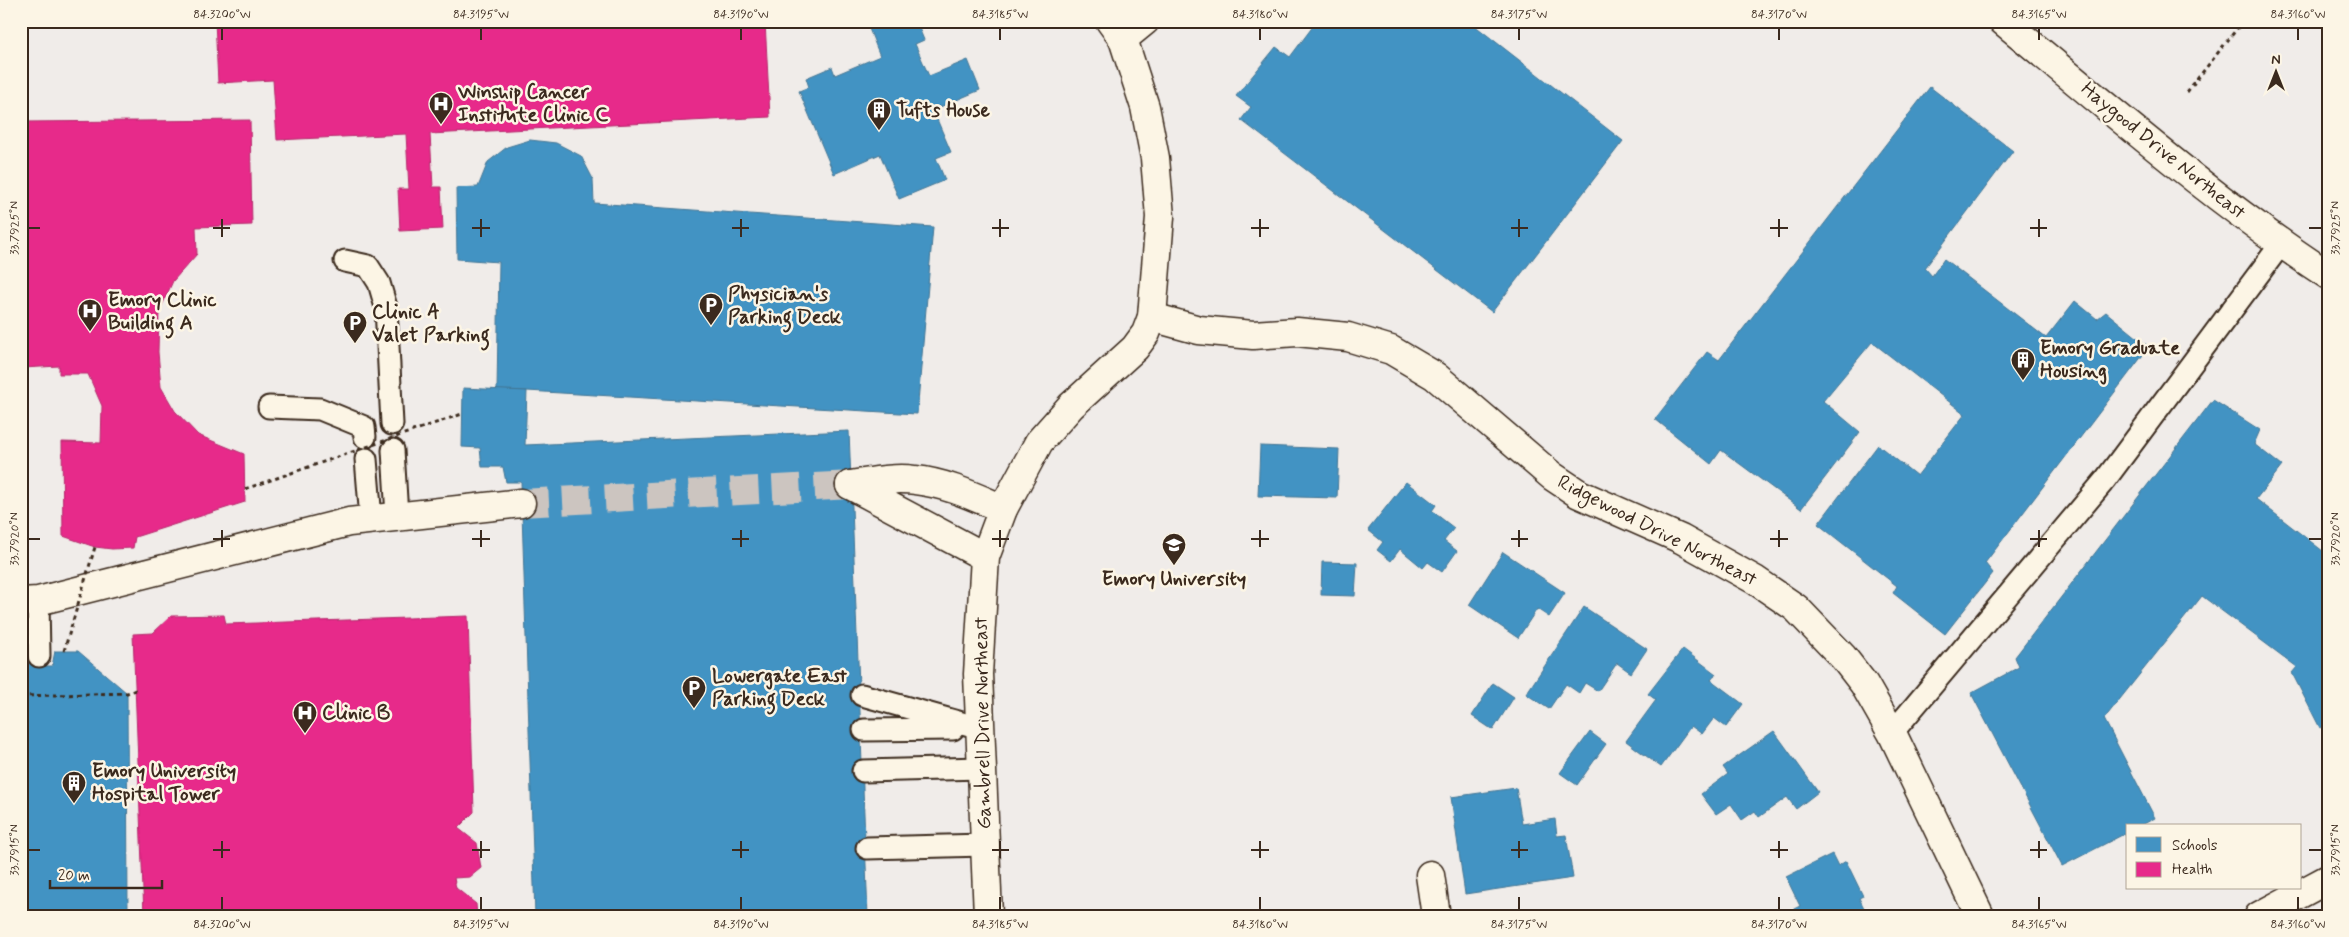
<svg xmlns="http://www.w3.org/2000/svg" width="2349" height="937" viewBox="0 0 2349 937" font-family="Mynerve,sans-serif">
  <rect width="100%" height="100%" fill="#f0ece9"/>
  <filter id="ink" filterUnits="userSpaceOnUse"><feTurbulence type="fractalNoise" baseFrequency=".02" numOctaves="2"/><feDisplacementMap in="SourceGraphic" scale="10" xChannelSelector="R" yChannelSelector="G"/><feConvolveMatrix kernelMatrix="1 2 1 2 8 2 1 2 1" color-interpolation-filters="sRGB"/></filter>
  <g filter="url(#ink)">
    <!-- schools -->
    <g fill="#4393c3" stroke="#417492">
      <path d="M866,21H916L924,40L915,44L929,76L968,60L980,90L933,110L951,152L936,158L945,180L899,199L880,154L834,174L799,91L809,87L806,78L832,67L835,75L880,56Z"/>
      <path d="M1317,21H1469L1623,141L1492,312L1241,120L1251,107L1236,96L1276,47L1290,57Z"/>
      <path d="M1930,87L2013,151L1925,268L1932,276L1944,259L2046,338L2075,301L2097,319L2106,312L2149,347L1985,563L1993,573L1945,634L1893,593L1897,586L1818,524L1878,445L1917,476L1965,414L1872,342L1823,401L1860,432L1801,509L1721,450L1711,464L1655,419L1707,352L1719,360Z"/>
      <path d="M530,140L556,143L581,156L593,179L594,203L933,227L917,414L527,391H497L499,262L457,259L456,188L478,187L488,162L507,147Z"/>
      <path d="M463,388L527,391L525,445L849,431L868,916H535L521,482H506L503,467H482L480,448L462,447Z"/>
      <path d="M2213,400L2260,430L2254,444L2282,466L2256,499L2328,555V724L2320,728L2292,673L2297,667L2202,596L2104,719L2155,818L2140,826H2128V832L2062,866L1971,693L2019,667L2015,657Z"/>
      <path d="M1260,446L1339,449L1337,498L1258,496Z"/>
      <path d="M1406,482L1436,505L1432,511L1454,528L1444,541L1457,551L1442,572L1428,562L1423,568L1400,549L1391,561L1377,550L1383,542L1368,530Z"/>
      <path d="M1503,552L1565,593L1549,617L1537,609L1518,638L1469,605Z"/>
      <path d="M1322,562L1357,563L1355,596L1321,595Z"/>
      <path d="M1584,607L1647,649L1631,673L1617,663L1598,691L1585,683L1579,693L1566,684L1549,709L1526,694Z"/>
      <path d="M1683,649L1716,674L1711,680L1743,704L1726,727L1714,718L1702,734L1691,726L1661,767L1626,741L1656,700L1648,694Z"/>
      <path d="M55,651H78L127,693L128,916H21V657L39,656L43,666H52Z"/>
      <path d="M1493,683L1514,697L1493,730L1472,716Z"/>
      <path d="M1774,731L1818,792L1796,809L1787,797L1759,817L1755,811L1742,820L1731,804L1716,814L1701,794L1728,774L1723,767Z"/>
      <path d="M1590,732L1606,744L1577,785L1560,773Z"/>
      <path d="M1516,788L1522,824L1555,819L1557,836L1566,835L1573,878L1465,894L1451,797Z"/>
      <path d="M1832,854L1838,866L1846,861L1863,896L1859,898L1868,916H1784V914L1800,906L1786,877Z"/>
    </g>
    <!-- health -->
    <g fill="#e7298a" stroke="#b3296a">
      <path d="M215,21H765L770,117L430,134L433,187H441L443,229L400,231L398,189H409L406,134L277,140L273,80L218,83Z"/>
      <path d="M250,120L252,225L196,227L197,254L173,281L159,312L158,352L161,387L175,411L198,435L244,454L245,502L135,537L133,548L112,549L95,547L63,536L62,442L101,443L102,406L88,374H59V366L23,368L21,377V122Z"/>
      <path d="M224,615L226,624L468,616L474,812L458,828L477,843L481,868L470,877L454,878L456,888L476,904L477,916H144L133,634L153,633L171,616Z"/>
    </g>
    <g fill="none" stroke-linecap="round" stroke-linejoin="round">
      <!-- street-tunnel -->
      <path stroke="#ccc5c0" stroke-width="28" stroke-dasharray="28 14" stroke-linecap="butt" d="M521,503L850,485"/>
      <defs>
        <g id="lane">
          <path d="M345,261L368,266L379,283L386,307L392,424"/>
          <path d="M269,407L320,409L364,427L365,437"/>
          <path d="M393,450L397,516"/>
          <path d="M366,459L371,519"/>
          <path d="M38,601L39,656"/>
          <path d="M862,695L980,728"/>
          <path d="M864,730L953,729"/>
          <path d="M1892,733L2105,480L2281,244"/>
          <path d="M863,771L982,768"/>
          <path d="M867,848L985,845"/>
        </g>
        <g id="street">
          <path d="M2003,21C2109,108 2213,200 2328,275"/>
          <path d="M1123,39L1145,21"/>
          <path d="M1152,317L1199,330L1253,335L1297,332L1348,337L1391,350L1435,376L1552,476L1579,494L1681,539L1755,580L1796,608L1843,657L1864,684L1892,733L1980,916"/>
          <path d="M850,485C871,482 894,477 915,480C946,483 975,497 1003,509"/>
          <path d="M850,485L985,557"/>
          <path d="M21,602L38,601L349,522L521,503"/>
          <path d="M1430,875L1436,916"/>
          <path d="M988,916L978,674L985,557L1003,509L1039,442L1071,406L1135,348L1146,333L1152,317L1160,217L1155,158L1145,107L1123,39L1110,21"/>
        </g>
        <path id="secondary" d="M2259,916L2328,879"/>
      </defs>
      <!-- lane casing -->
      <use href="#lane" stroke="#3b2a1e" stroke-width="25"/>
      <!-- street casing -->
      <use href="#street" stroke="#3b2a1e" stroke-width="31"/>
      <!-- secondary casing -->
      <use href="#secondary" stroke="#3b2a1e" stroke-width="31"/>
      <!-- path -->
      <g stroke="#3b2a1e" stroke-width="3" stroke-dasharray="4 4" stroke-linecap="butt">
        <path d="M2187,92L2243,21"/>
        <path d="M21,696L127,693L136,690"/>
      </g>
      <!-- lane -->
      <use href="#lane" stroke="#fcf5e5" stroke-width="21"/>
      <!-- street -->
      <use href="#street" stroke="#fcf5e5" stroke-width="28"/>
      <!-- secondary -->
      <use href="#secondary" stroke="#fcf5e5" stroke-width="28"/>
      <!-- path-bridge -->
      <g stroke="#3b2a1e" stroke-width="3" stroke-dasharray="4 4" stroke-linecap="butt">
        <path d="M245,489L462,414"/>
        <path d="M64,651L95,547"/>
      </g>
    </g>
  </g>
  <!-- ticks -->
  <path fill="none" stroke="#3b2a1e" stroke-width="2" d="M222,28V40M481,28V40M741,28V40M1000,28V40M1260,28V40M1519,28V40M1779,28V40M2039,28V40M2298,28V40M222,219V237M481,219V237M741,219V237M1000,219V237M1260,219V237M1519,219V237M1779,219V237M2039,219V237M28,228H40M213,228H230M472,228H490M732,228H749M992,228H1009M1251,228H1269M1511,228H1528M1770,228H1788M2030,228H2047M2309,228H2322M222,530V547M481,530V547M741,530V547M1000,530V547M1260,530V547M1519,530V547M1779,530V547M2039,530V547M28,539H40M213,539H230M472,539H490M732,539H749M992,539H1009M1251,539H1269M1511,539H1528M1770,539H1788M2030,539H2047M2309,539H2322M222,841V858M481,841V858M741,841V858M1000,841V858M1260,841V858M1519,841V858M1779,841V858M2039,841V858M28,850H40M213,850H230M472,850H490M732,850H749M992,850H1009M1251,850H1269M1511,850H1528M1770,850H1788M2030,850H2047M2309,850H2322M222,897V910M481,897V910M741,897V910M1000,897V910M1260,897V910M1519,897V910M1779,897V910M2039,897V910M2298,897V910"/>
  <!-- icons -->
  <defs>
    <symbol id="hospital-pin" viewBox="-11 -11 22 30"><path d="M0 17L-7.5 6A9.5 9.5 0 1 1 7.5 6Z" fill="#3b2a1e" stroke="#fcf5e5"/><path d="M-5-5h3v3.5h4V-5h3V5h-3V1.5h-4V5h-3Z" fill="#fff"/></symbol>
    <symbol id="building-pin" viewBox="-11 -11 22 30"><path d="M0 17L-7.5 6A9.5 9.5 0 1 1 7.5 6Z" fill="#3b2a1e" stroke="#fcf5e5"/><path d="M-4-6H4V6H1V3H-1V6H-4ZM-2.5-4.3h1.7v1.8h-1.7ZM.8-4.3h1.7v1.8H.8ZM-2.5-1h1.7V.8h-1.7ZM.8-1h1.7V.8H.8Z" fill="#fff"/></symbol>
    <symbol id="parking-pin" viewBox="-11 -11 22 30"><path d="M0 17L-7.5 6A9.5 9.5 0 1 1 7.5 6Z" fill="#3b2a1e" stroke="#fcf5e5"/><path d="M-3.5-5.5H1a3.5 3.5 0 0 1 0 7H-1V5.5H-3.5ZM-1-3.4V-.6H.8a1.4 1.4 0 0 0 0-2.8Z" fill="#fff"/></symbol>
    <symbol id="university-pin" viewBox="-11 -11 22 30"><path d="M0 17L-7.5 6A9.5 9.5 0 1 1 7.5 6Z" fill="#3b2a1e" stroke="#fcf5e5"/><path d="M0-5L7-2L0 1L-7-2ZM-4 1L0 2.5L4 1V4Q0 6-4 4Z" fill="#fff"/></symbol>
  </defs>
  <g fill-rule="evenodd">
    <use href="#hospital-pin" x="427" y="90" width="28" height="38"/>
    <use href="#building-pin" x="865" y="96" width="28" height="38"/>
    <use href="#parking-pin" x="697" y="291" width="28" height="38"/>
    <use href="#hospital-pin" x="76" y="297" width="28" height="38"/>
    <use href="#parking-pin" x="341" y="309" width="28" height="38"/>
    <use href="#building-pin" x="2009" y="346" width="28" height="38"/>
    <use href="#university-pin" x="1160" y="531" width="28" height="38"/>
    <use href="#parking-pin" x="680" y="674" width="28" height="38"/>
    <use href="#hospital-pin" x="291" y="699" width="28" height="38"/>
    <use href="#building-pin" x="60" y="769" width="28" height="38"/>
  </g>
  <g text-anchor="middle" dominant-baseline="central" stroke-width="5" stroke-linejoin="round" paint-order="stroke">
    <!-- poi labels -->
    <g font-size="20" font-weight="bold" fill="#3b2a1e" stroke="#fcf5e5" text-anchor="start">
      <text x="458" y="92">Winship Cancer<tspan x="458" dy="23">Institute Clinic C</tspan></text>
      <text x="896" y="110">Tufts House</text>
      <text x="728" y="294">Physician's<tspan x="728" dy="23">Parking Deck</tspan></text>
      <text x="108" y="300">Emory Clinic<tspan x="108" dy="23">Building A</tspan></text>
      <text x="372" y="312">Clinic A<tspan x="372" dy="23">Valet Parking</tspan></text>
      <text x="2040" y="348">Emory Graduate<tspan x="2040" dy="23">Housing</tspan></text>
      <text x="1174" y="579" text-anchor="middle">Emory University</text>
      <text x="712" y="676">Lowergate East<tspan x="712" dy="23">Parking Deck</tspan></text>
      <text x="322" y="713">Clinic B</text>
      <text x="92" y="771">Emory University<tspan x="92" dy="23">Hospital Tower</tspan></text>
    </g>
    <!-- street labels -->
    <g font-size="20" fill="#3b2a1e" stroke="#fcf5e5">
      <text transform="translate(2163 151) rotate(39)">Haygood Drive Northeast</text>
      <text transform="translate(1657 531) rotate(27)">Ridgewood Drive Northeast</text>
      <text transform="translate(983 723) rotate(-91)">Gambrell Drive Northeast</text>
    </g>
  </g>
  <!-- margin -->
  <rect width="2349" height="937" fill="none" stroke="#fcf5e5" stroke-width="55"/>
  <!-- legend -->
  <rect x="2126" y="824" width="175" height="65" fill="#fcf5e5" stroke="#afa495"/>
  <rect x="2136" y="837" width="25" height="15" fill="#4393c3" stroke="#afa495"/>
  <text x="2172" y="850" font-size="15" fill="#3b2a1e">Schools</text>
  <rect x="2136" y="862" width="25" height="15" fill="#e7298a" stroke="#afa495"/>
  <text x="2172" y="874" font-size="15" fill="#3b2a1e">Health</text>
  <!-- north arrow -->
  <g transform="translate(2276 72)" stroke="#fcf5e5" stroke-width="4" paint-order="stroke">
  <path d="M0-4L9 19L0 12L-9 19Z" fill="#3b2a1e"/>
  <text y="-8" font-size="14" font-weight="bold" text-anchor="middle" fill="#3b2a1e">N</text>
  </g>
  <!-- scale -->
  <path d="M50 880v8h112v-8" fill="none" stroke="#3b2a1e" stroke-width="2.5"/>
  <text x="58" y="880" font-size="15" fill="#3b2a1e" stroke="#fcf5e5" stroke-width="4" paint-order="stroke">20 m</text>
  <rect x="28" y="28" width="2294" height="882" fill="none" stroke="#3b2a1e" stroke-width="2"/>
  <g font-size="12" text-anchor="middle" fill="#3b2a1e">
    <text x="222" y="18">84.3200°W</text>
    <text x="481" y="18">84.3195°W</text>
    <text x="741" y="18">84.3190°W</text>
    <text x="1000" y="18">84.3185°W</text>
    <text x="1260" y="18">84.3180°W</text>
    <text x="1519" y="18">84.3175°W</text>
    <text x="1779" y="18">84.3170°W</text>
    <text x="2039" y="18">84.3165°W</text>
    <text x="2298" y="18">84.3160°W</text>
    <text transform="translate(14 228) rotate(-90)" y="4">33.7925°N</text>
    <text transform="translate(2335 228) rotate(-90)" y="4">33.7925°N</text>
    <text transform="translate(14 539) rotate(-90)" y="4">33.7920°N</text>
    <text transform="translate(2335 539) rotate(-90)" y="4">33.7920°N</text>
    <text transform="translate(14 850) rotate(-90)" y="4">33.7915°N</text>
    <text transform="translate(2335 850) rotate(-90)" y="4">33.7915°N</text>
    <text x="222" y="928">84.3200°W</text>
    <text x="481" y="928">84.3195°W</text>
    <text x="741" y="928">84.3190°W</text>
    <text x="1000" y="928">84.3185°W</text>
    <text x="1260" y="928">84.3180°W</text>
    <text x="1519" y="928">84.3175°W</text>
    <text x="1779" y="928">84.3170°W</text>
    <text x="2039" y="928">84.3165°W</text>
    <text x="2298" y="928">84.3160°W</text>
  </g>
</svg>
